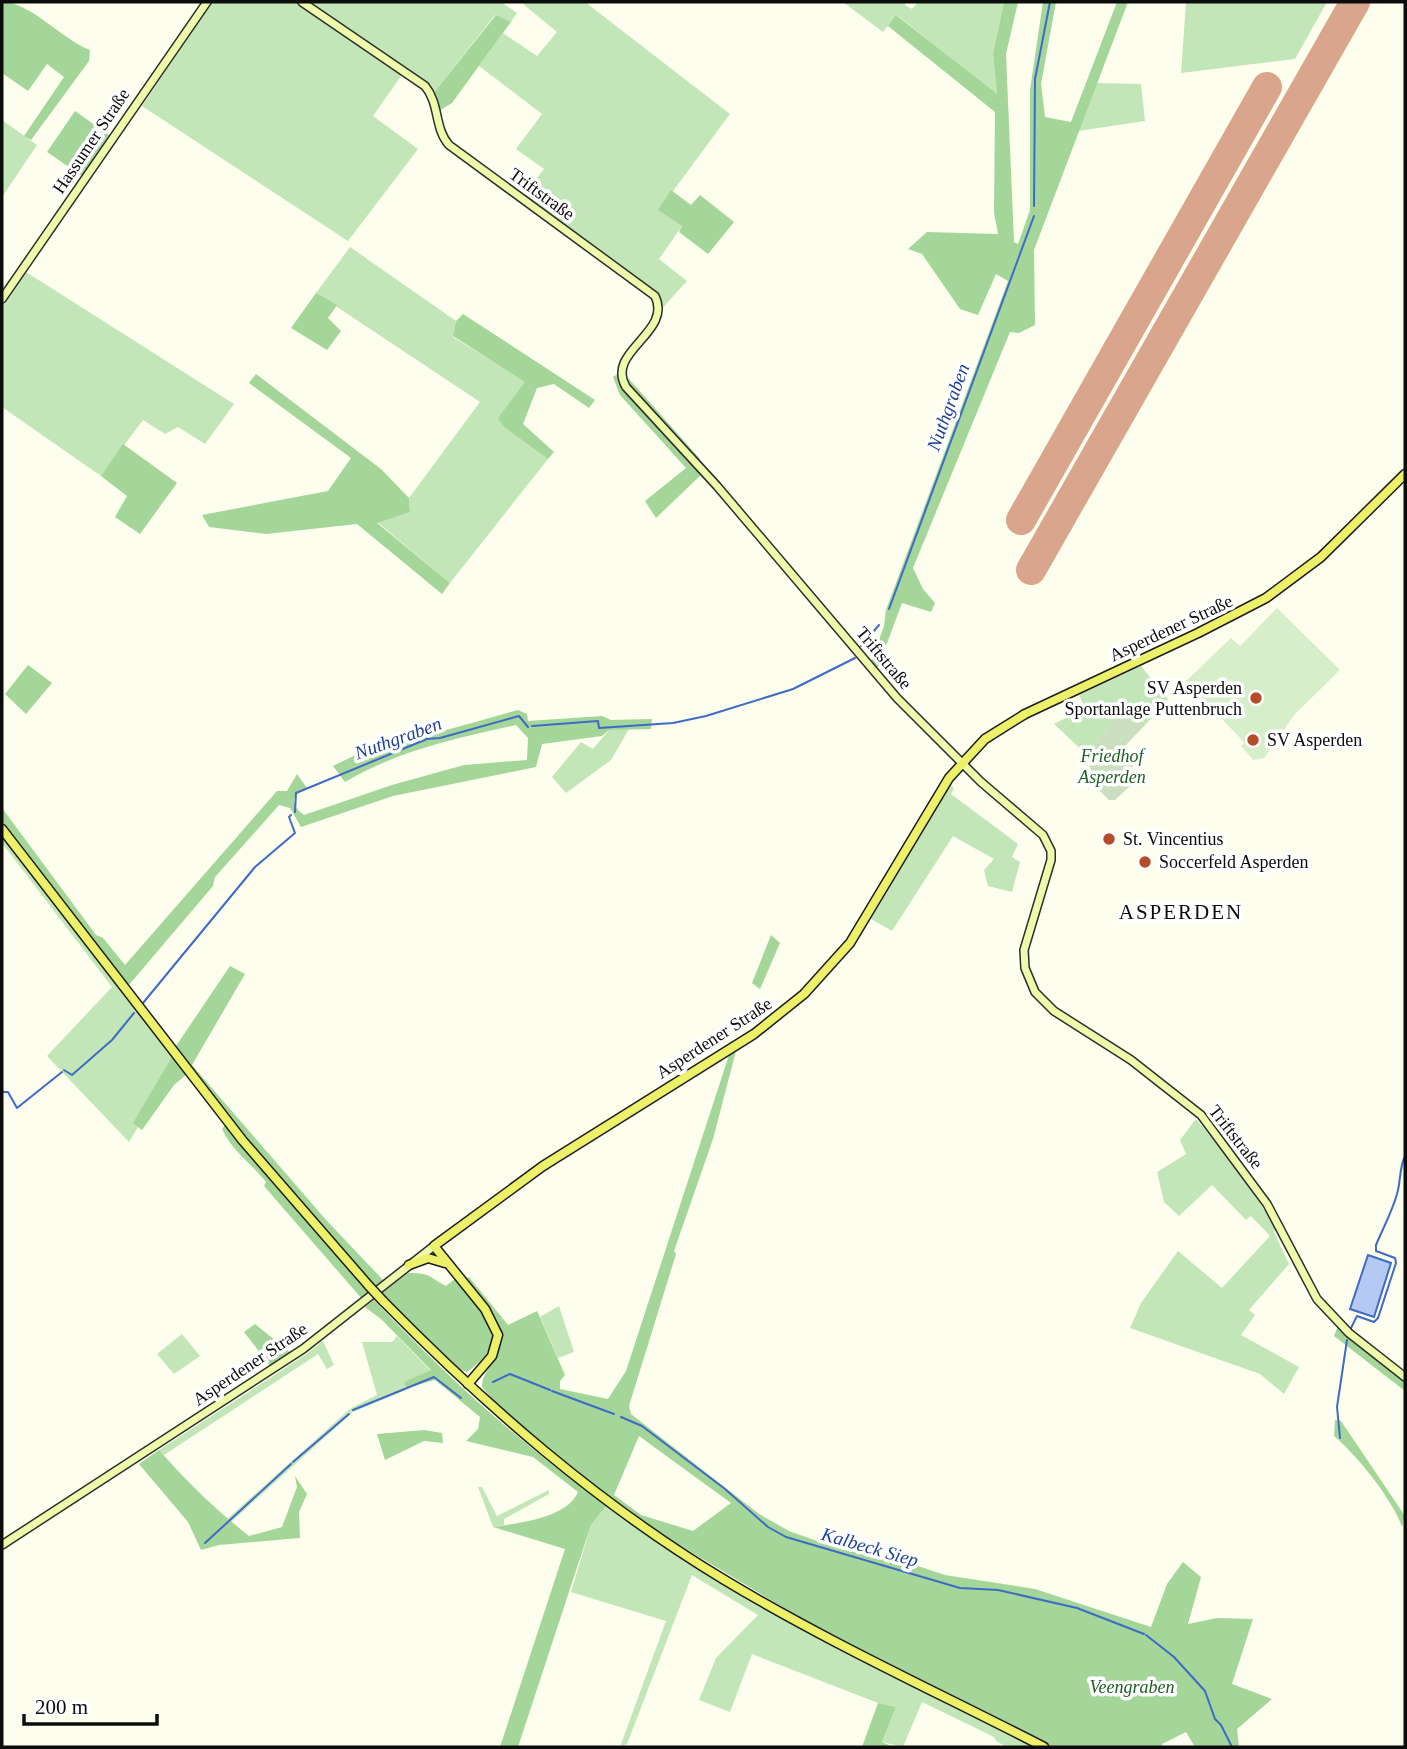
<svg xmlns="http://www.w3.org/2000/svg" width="1407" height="1749" viewBox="0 0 1407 1749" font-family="Georgia,serif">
  <rect width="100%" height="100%" fill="#fdfeed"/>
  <!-- green -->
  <g fill="#c3e6b8">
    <path d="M212,2H501L517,13L511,22L495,15L432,95L404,72L373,116L418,149L348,241L142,106Z"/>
    <path d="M525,2H585L730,114L659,210L682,226L659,259L687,281L659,312L657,301L521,198L544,169L516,149L542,114L479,66L503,33L537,56L557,32L523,4Z"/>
    <path d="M843,2H906L905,5L912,9L918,2H1004L993,53L997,95L897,15L883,32Z"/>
    <path d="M1186,2H1327L1295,59L1181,73Z"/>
    <path d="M1097,83L1141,84L1145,121L1078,131Z"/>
    <path d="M2,120L37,145L2,197Z"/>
    <path d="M350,247L456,321L453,337L526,382L505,428L548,459L450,583L377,522L410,512L409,498L480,402L316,293Z"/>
    <path d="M26,272L234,404L205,444L178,427L165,434L143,420L101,476L2,407V307Z"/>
    <path d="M1141,666L1168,699L1146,724L1125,707L1086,754L1054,724L1085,708L1079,695Z"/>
    <path d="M629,729L611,760L566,793L552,777L581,742L593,749L609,730Z"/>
    <path d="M950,785L954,788L951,794L1018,844L1012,857L1020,862L1012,892L988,886L984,870L994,859L953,836L892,931L871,919Z"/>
    <path d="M2,836L173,1055L134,1123L138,1127L129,1142L47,1056L112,987L2,843Z"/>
    <path d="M1196,1119L1226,1155L1277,1228L1274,1232L1289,1264L1249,1310L1255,1315L1241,1335L1299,1367L1284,1394L1260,1374L1130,1328L1141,1303L1178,1251L1222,1288L1270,1236L1251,1216L1246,1220L1212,1185L1179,1216L1164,1202L1157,1172L1186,1154L1180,1140Z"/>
    <path d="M559,1306L574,1352L558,1358L540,1317Z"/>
    <path d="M182,1334L200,1356L174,1374L157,1354Z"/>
    <path d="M397,1336L431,1371L405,1382V1390L353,1412L230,1523L226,1520L351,1408L377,1395L362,1342H392Z"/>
    <path d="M323,1341L334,1365L327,1369L318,1354L164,1455L159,1450L305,1355Z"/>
    <path d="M478,1487H482L497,1516L549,1490V1494L504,1519V1525L493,1527Z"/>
    <path d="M607,1505L689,1563L776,1615L1034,1747H1007L996,1741L994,1737L922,1702L903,1747L882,1742L896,1707L878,1703L752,1654L730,1712L699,1700L716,1658L758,1615L692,1575L627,1744L620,1747L666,1621L571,1592L591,1525Z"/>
  </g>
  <!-- forest -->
  <g fill="#a3d698" fill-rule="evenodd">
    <path d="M2,2C31,2 61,39 90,50L89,61L31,140L24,136L64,77L47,64L28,91L2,73Z"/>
    <path d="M1004,2H1018L1006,54L1014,242L1018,244L1030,210V90L1043,2H1056L1041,84L1045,117L1071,122L1117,2H1128L1034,250L1035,325L1019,333L1010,332L913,568L923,589L935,603L931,612L902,603L877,670L871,662L884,626L886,610L1008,281L996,274L978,315L960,309L922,254L908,249L927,232L998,234L994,213L995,112L888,26L896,15L997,94L993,53Z"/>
    <path d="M496,15L511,22L452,103L437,112L432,95Z"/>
    <path d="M75,111L109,135L82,176L47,152Z"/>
    <path d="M671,190L691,205L700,195L734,222L708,254L679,232L682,226L658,210Z"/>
    <path d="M316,293L337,305L328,318L341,331L327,350L291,328Z"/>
    <path d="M463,314L595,400L589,408L554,384L537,388L523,424L554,452L548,459L505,428L498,418L525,382L453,336L456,321Z"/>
    <path d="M622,371L700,459L696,463L704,472L656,518L645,501L686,468L620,395L613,377Z"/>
    <path d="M256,374L381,469L409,498L410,512L377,523L450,583L442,594L357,524L266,534L209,527L202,515L328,491L351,458L249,383Z"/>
    <path d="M123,444L177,483L140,534L115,517L127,496L101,476Z"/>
    <path d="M28,665L52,683L26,714L5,694Z"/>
    <path d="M518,710L527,714L528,721L602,716L611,720L652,719L651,729L609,730L602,736L542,744L536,767L393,796L301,827L290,808L279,805L215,877L213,886L128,986L2,826V808L96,935L103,938L125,965L277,791H287L297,774L307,788L296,793C292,803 295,809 304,815L392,785L464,765L527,760L528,738L516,725C457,738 397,751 345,782L333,766L378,744L427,729L432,734Z"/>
    <path d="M771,935L780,943L760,989L752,983Z"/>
    <path d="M230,966L245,974L192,1065L327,1221L384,1281L377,1288L265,1163L176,1046Z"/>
    <path d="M736,1051L713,1139L674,1251L676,1254L629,1406L631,1414L759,1514L789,1531L820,1542L848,1545L882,1554L945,1575L1035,1589L1151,1627L1167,1584L1183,1562L1201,1577L1188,1624L1217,1618L1253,1619L1232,1684L1272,1699L1237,1729L1239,1747H1195L1186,1732L1162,1744L1163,1747H1051L814,1626L643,1523L566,1465L500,1408L482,1387C482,1374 490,1368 496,1357C511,1325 483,1302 464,1279L469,1277L508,1325L537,1311L565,1375L560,1381V1389L608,1399L626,1371L729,1055ZM639,1436L731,1503L693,1531L641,1515L614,1495Z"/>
    <path d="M173,1055L187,1074L174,1085L142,1130L133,1123Z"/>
    <path d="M226,1124L369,1294L362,1299L264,1186L266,1182C251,1163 232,1151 222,1129Z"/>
    <path d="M408,1273C433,1273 428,1277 446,1286L456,1278C486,1314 516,1337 467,1372C450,1369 397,1308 382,1293Z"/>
    <path d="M374,1300C445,1375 522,1446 607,1505L591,1525L518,1747H500L565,1549L493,1527C519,1523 567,1518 578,1492L533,1457L466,1441L478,1429L480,1417L435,1380L406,1388L404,1382L431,1370L381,1319L365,1307Z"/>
    <path d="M255,1324L292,1354L271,1367L244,1332Z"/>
    <path d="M1338,1326L1405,1381V1391L1334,1336Z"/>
    <path d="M1335,1420L1341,1421L1405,1516L1402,1527C1393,1500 1357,1455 1334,1436Z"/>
    <path d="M424,1430L442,1433L443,1443L424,1441L385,1460L377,1434Z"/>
    <path d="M159,1450C187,1482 216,1510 249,1536L282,1527L297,1487L295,1476L307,1494L299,1512L300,1538L219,1545L201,1550L188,1522L139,1464Z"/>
    <path d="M878,1703L896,1707L882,1742L893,1747H862Z"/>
  </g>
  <!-- cemetery -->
  <path fill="#cbdebf" d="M1125,707L1146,724L1124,747L1133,761L1131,785L1115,800H1109L1096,787L1086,754Z"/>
  <!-- pitch -->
  <path fill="#d7eeca" d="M1277,608L1340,670L1295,714L1264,758L1253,760L1241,746L1244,743L1241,739L1186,681L1231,638L1240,646Z"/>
  <!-- water -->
  <path fill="#b4caf3" stroke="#3f6ac6" stroke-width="2" d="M1368,1255L1391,1263L1374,1317L1350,1309Z"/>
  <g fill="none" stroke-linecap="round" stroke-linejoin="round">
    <!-- stream -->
    <g stroke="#3f6ac6" stroke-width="2">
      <path d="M1034,206L1035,79L1050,2"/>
      <path d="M889,609L1034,216"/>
      <path d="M861,646L879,625"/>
      <path d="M532,726L598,721L599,728L673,723L706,716L793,689L855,658"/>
      <path d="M295,812L296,793L427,739L440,738L519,716L528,727"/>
      <path d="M143,1003L255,867L295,833L289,817L291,815"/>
      <path d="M64,1070L72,1075L112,1040L134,1013"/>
      <path d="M2,1092H8L17,1108L62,1072"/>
      <path d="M1351,1328L1357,1316L1374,1322L1378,1318L1396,1263L1395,1258L1376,1251V1245C1383,1228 1392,1212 1397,1194C1401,1180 1399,1169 1405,1156"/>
      <path d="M493,1382L510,1374L550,1390"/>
      <path d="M552,1391L614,1414"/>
      <path d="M353,1410L434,1377L461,1398"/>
      <path d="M621,1417L642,1426L725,1489L768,1527L786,1537L960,1588L998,1590L1077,1608L1144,1634"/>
      <path d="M1340,1438L1337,1407L1347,1340"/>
      <path d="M293,1462L349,1414"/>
      <path d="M205,1543L291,1464"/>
      <path d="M1146,1635L1174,1657L1205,1691L1215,1719L1221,1725L1232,1747"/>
    </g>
    <!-- runway -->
    <g stroke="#d9a58c" stroke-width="30">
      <path d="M1021,520L1267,87"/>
      <path d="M1031,570L1355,2"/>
    </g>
    <defs>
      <g id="secondary">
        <path d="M302,2L425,86C440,104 434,128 449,145L655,296C673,333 605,351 626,387L717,486L897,698L981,782L1043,835L1051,851V860L1024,950L1025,968L1035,992L1054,1011L1131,1060L1201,1115L1267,1204L1317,1299L1349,1333L1405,1377"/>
        <path d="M2,299L207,2"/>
        <path d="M2,1545L303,1349L434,1246"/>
      </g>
      <g id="primary">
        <path d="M2,829L243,1141L369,1286"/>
        <path d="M409,1265L428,1258L445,1263"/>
        <path d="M383,1301C486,1406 597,1503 723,1579C827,1642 937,1692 1044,1747"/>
        <path d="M468,1384L492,1356L498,1335L485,1309L434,1246L543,1166L754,1034L804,994L850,943L949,778L985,739L1025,714L1198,633L1266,598L1321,557L1405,474"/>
      </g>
    </defs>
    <!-- secondary casing -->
    <use href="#secondary" stroke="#2e2e2e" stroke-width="10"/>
    <!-- primary casing -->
    <use href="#primary" stroke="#1d1d1d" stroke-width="11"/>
    <!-- secondary -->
    <use href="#secondary" stroke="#edfbab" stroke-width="7"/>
    <!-- primary -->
    <use href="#primary" stroke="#ecf169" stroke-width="8"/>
    <defs>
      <path id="primary-bridge" d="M369,1286L383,1301"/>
    </defs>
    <!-- primary-bridge casing -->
    <use href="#primary-bridge" stroke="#1d1d1d" stroke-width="11" stroke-linecap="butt"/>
    <!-- primary-bridge -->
    <use href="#primary-bridge" stroke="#ecf169" stroke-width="8"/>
  </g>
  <!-- markers -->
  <g fill="#b54c2c" stroke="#fff" stroke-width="2.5">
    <circle cx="1256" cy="698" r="7"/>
    <circle cx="1253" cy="740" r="7"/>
    <circle cx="1109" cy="839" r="7"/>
    <circle cx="1145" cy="862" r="7"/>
  </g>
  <g text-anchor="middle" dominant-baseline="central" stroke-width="7" stroke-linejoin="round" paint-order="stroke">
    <!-- street labels -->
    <g font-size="18" fill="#0c0c0c" stroke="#fff">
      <text transform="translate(91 141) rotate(-56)">Hassumer Straße</text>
      <text transform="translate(542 194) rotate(36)">Triftstraße</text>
      <text transform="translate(1171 628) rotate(-25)">Asperdener Straße</text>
      <text transform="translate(884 658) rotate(50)">Triftstraße</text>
      <text transform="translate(714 1038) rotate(-33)">Asperdener Straße</text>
      <text transform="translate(1236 1137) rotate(52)">Triftstraße</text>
      <text transform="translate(250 1364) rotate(-34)">Asperdener Straße</text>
    </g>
    <!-- poi labels -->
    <g font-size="18" fill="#0c0c0c" stroke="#fff" text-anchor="start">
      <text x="1242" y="688" text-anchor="end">SV Asperden<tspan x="1242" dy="21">Sportanlage Puttenbruch</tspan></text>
      <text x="1267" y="740">SV Asperden</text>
      <text x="1123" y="839">St. Vincentius</text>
      <text x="1159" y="862">Soccerfeld Asperden</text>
    </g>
    <!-- park labels -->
    <g font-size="18" font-style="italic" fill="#206025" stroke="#fff">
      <text x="1112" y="756">Friedhof<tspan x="1112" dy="21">Asperden</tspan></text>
      <text x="1132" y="1687">Veengraben</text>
    </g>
    <!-- water labels -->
    <g font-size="19" font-style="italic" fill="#1c3f97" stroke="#fff">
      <text transform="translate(948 407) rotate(-70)">Nuthgraben</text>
      <text transform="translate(398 738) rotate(-20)">Nuthgraben</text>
      <text transform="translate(870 1547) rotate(16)">Kalbeck Siep</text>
    </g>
    <!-- quarter labels -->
    <g font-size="21" letter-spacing="2" fill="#0c0c0c" stroke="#fff">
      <text x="1181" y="912">ASPERDEN</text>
    </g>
  </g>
  <!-- border -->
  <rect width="1407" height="1749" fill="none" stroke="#0c0c0c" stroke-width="7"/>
  <!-- scale -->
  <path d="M24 1714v10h133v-10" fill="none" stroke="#0c0c0c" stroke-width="3.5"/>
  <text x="35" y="1714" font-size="21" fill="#0c0c0c" stroke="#ffffff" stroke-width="5" paint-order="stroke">200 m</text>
</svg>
